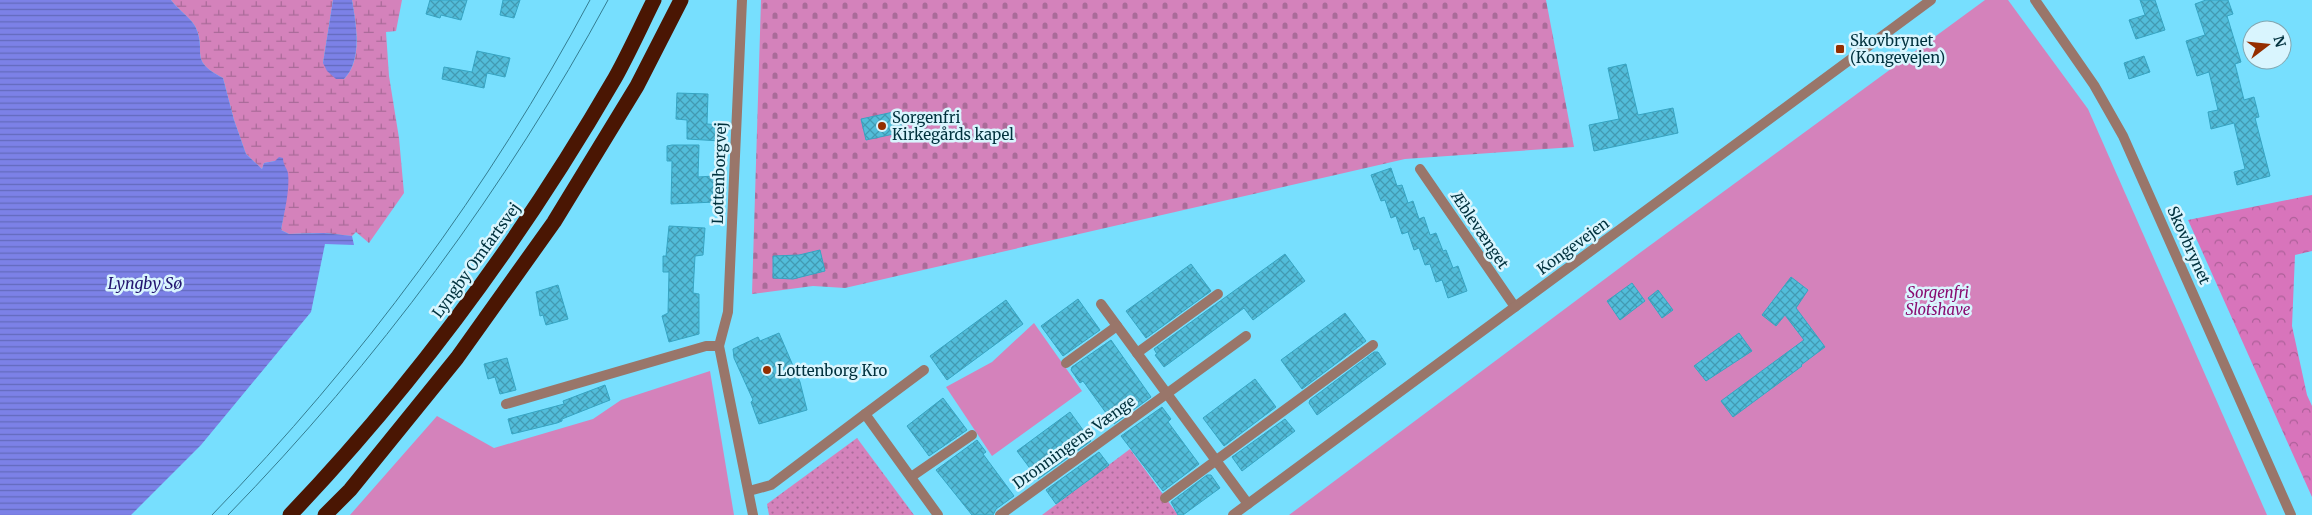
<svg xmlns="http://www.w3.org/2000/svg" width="2312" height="515" viewBox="0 0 2312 515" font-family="Merriweather,serif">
  <defs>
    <pattern id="grass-dots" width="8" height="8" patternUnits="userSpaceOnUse" patternTransform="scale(1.25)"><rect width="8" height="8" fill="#d482bb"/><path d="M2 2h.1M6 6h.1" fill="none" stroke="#aa6b99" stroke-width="1.8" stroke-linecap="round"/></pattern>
    <pattern id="forest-crowns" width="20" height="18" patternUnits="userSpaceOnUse" patternTransform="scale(1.25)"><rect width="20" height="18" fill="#d874bb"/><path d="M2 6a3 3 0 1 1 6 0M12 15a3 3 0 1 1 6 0" fill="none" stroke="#ad6099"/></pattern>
    <pattern id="wetland-marsh" width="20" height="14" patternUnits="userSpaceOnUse" patternTransform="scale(1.25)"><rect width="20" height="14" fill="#d482bb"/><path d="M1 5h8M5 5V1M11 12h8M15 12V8" fill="none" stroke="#aa6b99"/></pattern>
    <pattern id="cemetery-stones" width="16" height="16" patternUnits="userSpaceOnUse" patternTransform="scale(1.25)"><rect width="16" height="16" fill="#d482bb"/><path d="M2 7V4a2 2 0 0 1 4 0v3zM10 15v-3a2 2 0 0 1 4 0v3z" fill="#aa6b99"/></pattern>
    <pattern id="water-rules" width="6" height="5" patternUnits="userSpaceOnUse" patternTransform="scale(1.25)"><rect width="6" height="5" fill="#7c81e7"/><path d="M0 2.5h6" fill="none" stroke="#636abc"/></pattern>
    <pattern id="building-cross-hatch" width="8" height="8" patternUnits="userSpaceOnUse" patternTransform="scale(1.25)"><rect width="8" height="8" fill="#52bdda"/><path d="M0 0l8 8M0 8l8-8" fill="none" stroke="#429ab2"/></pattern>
  </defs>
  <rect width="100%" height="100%" fill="#77dffe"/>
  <!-- grass -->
  <g fill="url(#grass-dots)">
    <path d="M857,438L914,515H769L767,504Z"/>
    <path d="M1130,449L1178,515H1042Z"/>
  </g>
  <!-- forest -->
  <path fill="url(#forest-crowns)" d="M2312,195V251L2295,255L2292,326L2307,395L2312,406V497L2188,220Z"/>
  <!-- wetland -->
  <path fill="url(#wetland-marsh)" d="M171,0H333L323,63L344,79C363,60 356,24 352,0H402L396,31L386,32L389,76L399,138L404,193L369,243L356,232L352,236L324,233L289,234L281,230L286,201L275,161L264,163L262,169L246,154L234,120L223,78C187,59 208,53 195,26C190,17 177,9 171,0Z"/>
  <!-- cemetery -->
  <path fill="url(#cemetery-stones)" d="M761,0H1546L1574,147L1405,159L845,288L813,286L752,294Z"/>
  <!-- green -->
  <g fill="#d482bb">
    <path d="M1985,0H2008L2088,109L2267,515H1289L1641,252Z"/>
    <path d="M1034,323L1082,391L992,456L946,387L992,362Z"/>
    <path d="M710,371L734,515H350L437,416L494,448L593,419L621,400Z"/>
  </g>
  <!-- water -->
  <g fill="url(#water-rules)">
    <path d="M0,0H171C177,9 190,17 195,26C208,53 187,59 223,78L234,120L246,154L262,169L264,163L275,161L279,157L283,158C283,165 287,168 288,173C290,191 284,213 281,230L289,234L324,233L352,236L354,245L325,244L311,312L201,445L131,515H0Z"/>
    <path d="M333,0H352C356,24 363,60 344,79H336L327,71L323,63Z"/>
  </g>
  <!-- building -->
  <g fill="url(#building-cross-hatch)" stroke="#36a4c2">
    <path d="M430,0H467L461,20L441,15L440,18L426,14Z"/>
    <path d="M503,0H520L514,18L500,15Z"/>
    <path d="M2140,0H2155L2165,30L2136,39L2129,20L2145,15Z"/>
    <path d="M2206,0H2228L2233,14L2227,16L2241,62L2235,64L2244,100L2254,97L2259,117L2255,118L2270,176L2237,185L2234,172L2245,169L2234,123L2211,129L2208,112L2218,110L2209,72L2197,76L2186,41L2205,35L2195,4Z"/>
    <path d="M477,51L510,58L505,77L487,73L484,88L442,79L444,67L472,72Z"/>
    <path d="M2144,56L2150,72L2129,79L2124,63Z"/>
    <path d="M1626,64L1638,115L1673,108L1678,133L1594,151L1589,125L1619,119L1608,68Z"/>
    <path d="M677,93L708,94L707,124L722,125L721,141L687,139V120L676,119Z"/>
    <path d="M898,111L903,132L866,140L861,119Z"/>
    <path d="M672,145H699L698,177L714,176L715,202L671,204L672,161H667V146Z"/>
    <path d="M1391,168L1397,186L1402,185L1408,203L1413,201L1419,219L1424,217L1430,235L1436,233L1443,251L1446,250L1453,268L1458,266L1467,291L1448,298L1442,280L1436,282L1430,264L1425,265L1419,248L1414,250L1408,232L1402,234L1396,216L1391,218L1385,200L1381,201L1371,175Z"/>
    <path d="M669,226L705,228L703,255L695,256L693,293L699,294V334L669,342L662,316L668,313L669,272H663V256H666Z"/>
    <path d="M820,250L825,271L793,279L773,278V256L799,255Z"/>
    <path d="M1285,254L1305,281L1253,320L1244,308L1164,367L1155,355L1157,354L1154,349Z"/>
    <path d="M1191,264L1211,291L1146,338L1126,311Z"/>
    <path d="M1791,277L1808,290L1796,308L1825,347L1801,365L1802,366L1733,417L1721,401L1804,340L1785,315L1776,326L1762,315Z"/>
    <path d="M1632,283L1645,301L1620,320L1607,301Z"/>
    <path d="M558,285L568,319L546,325L543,315L540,316L536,292Z"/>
    <path d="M1658,290L1673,310L1662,318L1648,298Z"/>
    <path d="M1078,299L1100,330L1063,356L1041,326Z"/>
    <path d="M1006,300L1023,324L947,380L930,356Z"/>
    <path d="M1345,313L1366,341L1302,389L1281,360Z"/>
    <path d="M779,333L800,382L807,410L759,424L751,402L753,400L734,358L733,349L758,337L760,341Z"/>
    <path d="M1739,333L1752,351L1706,381L1694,366Z"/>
    <path d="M1111,340L1151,397L1114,424L1083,381L1080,383L1071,370L1072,367Z"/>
    <path d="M1374,352H1378L1386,364L1317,415L1309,403L1310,400Z"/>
    <path d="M507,358L516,390L500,394L495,377L488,379L484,364Z"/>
    <path d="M1255,379L1276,407L1224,446L1203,418Z"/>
    <path d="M605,385L610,400L562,419V421L557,423L512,434L508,419L564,404L563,401Z"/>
    <path d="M943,398L967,430L929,456L907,426Z"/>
    <path d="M1162,407L1171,419L1168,422L1199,464L1163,491L1121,436Z"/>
    <path d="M1070,412L1091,441L1038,479L1017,451Z"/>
    <path d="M1285,419L1295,431L1242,471L1232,457Z"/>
    <path d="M977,440L986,452L983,454L1014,496L996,509L993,515H972L936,470Z"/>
    <path d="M1099,452L1109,465L1056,504L1046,490Z"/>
    <path d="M1207,475H1211L1220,488L1183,515H1178L1171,502Z"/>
  </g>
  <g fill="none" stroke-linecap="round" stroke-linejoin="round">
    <!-- minor -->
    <g stroke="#99766a" stroke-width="10">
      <path d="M742,0L728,312L719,346L753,515"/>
      <path d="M1420,169L1515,307"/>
      <path d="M1101,304L1248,504"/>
      <path d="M1137,353L1218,294"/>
      <path d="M1066,363L1117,326"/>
      <path d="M506,404L706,346H719"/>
      <path d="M865,414L924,370"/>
      <path d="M911,477L972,435"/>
      <path d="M749,491L771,485L865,414L938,515"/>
      <path d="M1165,498L1373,345"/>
      <path d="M1000,515L1246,336"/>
    </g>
    <!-- tertiary -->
    <g stroke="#99766a" stroke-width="10">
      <path d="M2035,0L2094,85L2123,136L2291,515"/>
      <path d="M1233,515L1931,0"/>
    </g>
    <!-- motorway -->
    <g stroke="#4a1603" stroke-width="15">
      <path d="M290,515C415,384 524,235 615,78C629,53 641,26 654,0"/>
      <path d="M325,515L350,490L457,358L554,222L637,86L681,0"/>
    </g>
    <!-- tram -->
    <g stroke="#347d91" stroke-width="1">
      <path d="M212,515C361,361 489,189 590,0"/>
      <path d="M228,515C377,362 506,188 608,0"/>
    </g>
  </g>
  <!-- markers -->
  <g fill="#942e00" stroke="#d9f5fe" stroke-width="2">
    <rect x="1835" y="44" width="10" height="10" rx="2.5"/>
    <circle cx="882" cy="126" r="5"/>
    <circle cx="767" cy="370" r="5"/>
  </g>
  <g text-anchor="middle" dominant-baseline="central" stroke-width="5" stroke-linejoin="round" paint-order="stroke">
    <!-- poi labels -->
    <g font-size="15" fill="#00313d" stroke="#d9f5fe" text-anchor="start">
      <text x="1850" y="40">Skovbrynet<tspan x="1850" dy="17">(Kongevejen)</tspan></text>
      <text x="892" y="117">Sorgenfri<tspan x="892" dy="17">Kirkegårds kapel</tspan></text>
      <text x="777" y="370">Lottenborg Kro</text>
    </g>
    <!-- street labels -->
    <g font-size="15" fill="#00313d" stroke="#d9f5fe">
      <text transform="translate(719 173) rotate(-88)">Lottenborgvej</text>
      <text transform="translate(1480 230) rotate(56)">Æblevænget</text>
      <text transform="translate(2189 245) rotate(66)">Skovbrynet</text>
      <text transform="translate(1573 246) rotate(-36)">Kongevejen</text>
      <text transform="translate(476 260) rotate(-54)">Lyngby Omfartsvej</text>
      <text transform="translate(1074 442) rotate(-36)">Dronningens Vænge</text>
    </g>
    <!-- park labels -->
    <g font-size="15" font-style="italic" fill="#890c70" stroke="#d9f5fe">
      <text x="1938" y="292">Sorgenfri<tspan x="1938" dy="17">Slotshave</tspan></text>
    </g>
    <!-- water labels -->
    <g font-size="16" font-style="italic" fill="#22146f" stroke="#d9f5fe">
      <text x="145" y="283">Lyngby Sø</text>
    </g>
  </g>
  <!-- north arrow -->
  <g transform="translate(2267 45) rotate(74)"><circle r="24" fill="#d9f5fe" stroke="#82a7b1"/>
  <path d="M0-4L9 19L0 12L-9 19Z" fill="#942e00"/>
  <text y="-8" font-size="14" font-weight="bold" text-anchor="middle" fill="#00313d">N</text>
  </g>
</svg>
